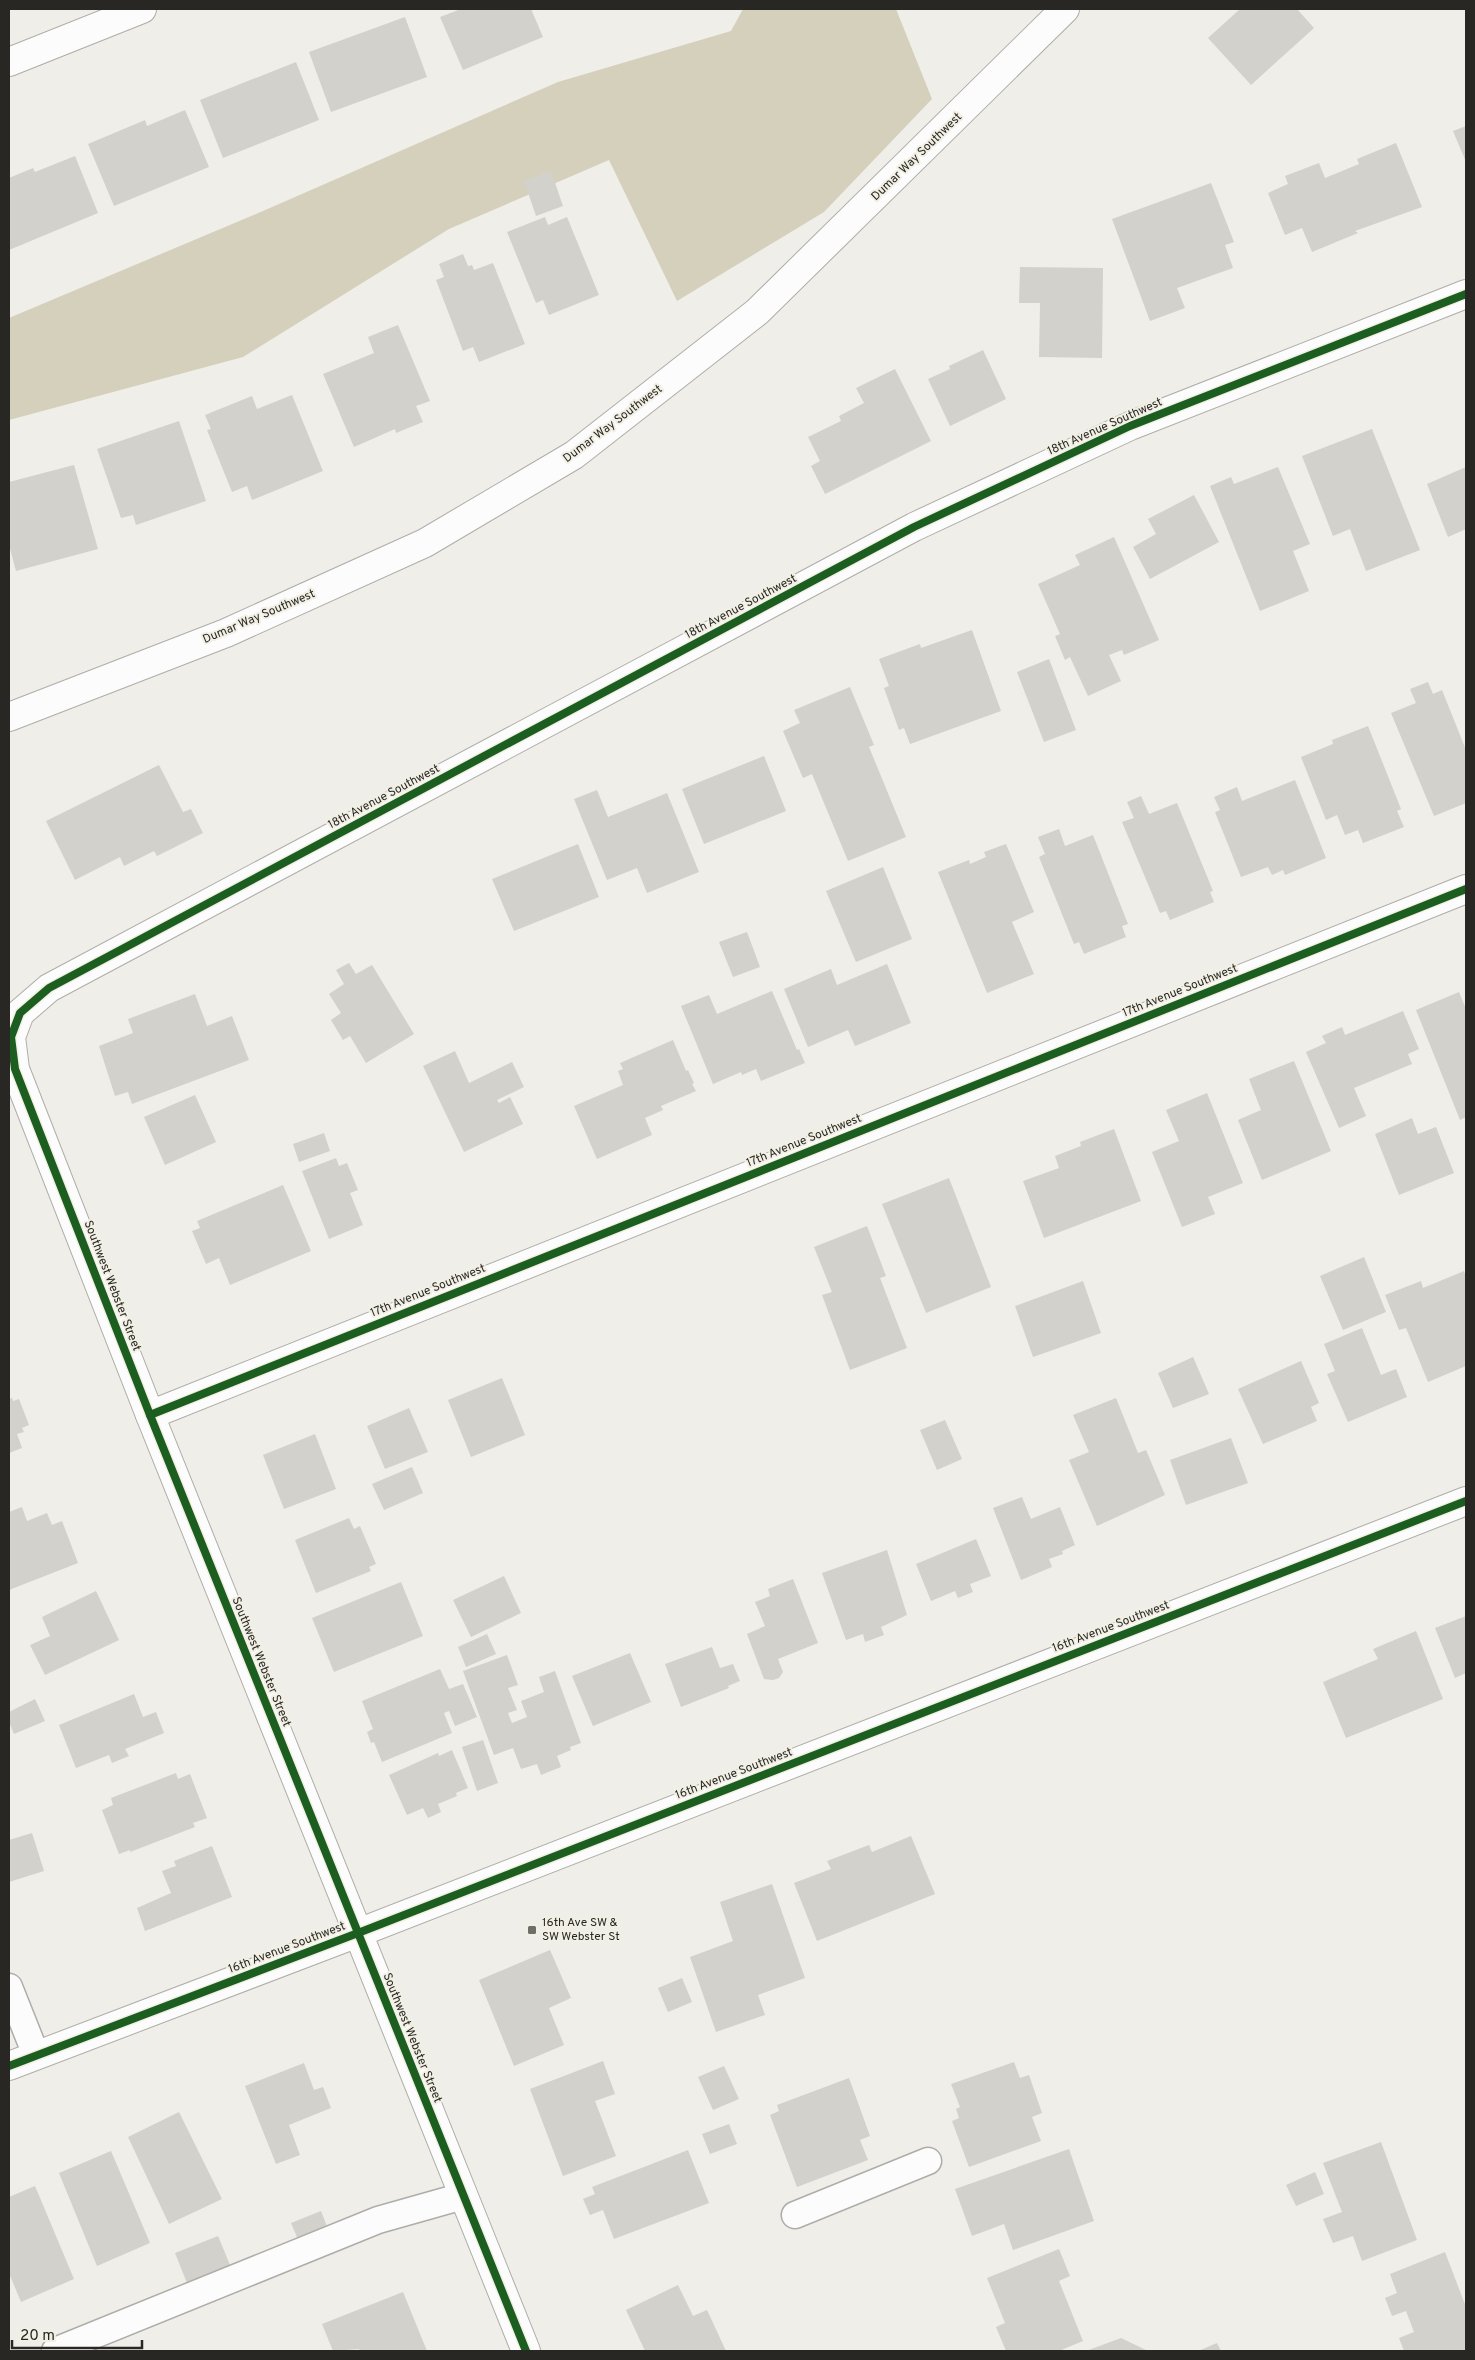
<svg xmlns="http://www.w3.org/2000/svg" width="1475" height="2360" viewBox="0 0 1475 2360" font-family="Overpass,sans-serif">
  <rect width="100%" height="100%" fill="#efeee8"/>
  <!-- forest -->
  <path fill="#d5d0bc" d="M743,9H896L932,99L824,212L677,301L609,160L449,229L243,357L9,420V318L263,211L558,82L731,31Z"/>
  <!-- building -->
  <g fill="#d2d1cc">
    <path d="M461,9H531L543,37L463,70L440,17Z"/>
    <path d="M1240,9H1297L1314,28L1251,85L1208,38Z"/>
    <path d="M405,17L427,77L331,112L309,52Z"/>
    <path d="M296,62L319,120L223,158L200,100Z"/>
    <path d="M185,110L209,167L114,206L88,144L145,120L147,126Z"/>
    <path d="M1466,126V162L1453,131Z"/>
    <path d="M1396,143L1422,207L1355,231L1358,233L1312,252L1302,228L1285,235L1268,193L1288,184L1285,176L1319,163L1325,178L1359,164L1357,159Z"/>
    <path d="M75,156L98,213L9,250V178L33,168L35,172Z"/>
    <path d="M551,171L563,206L536,216L524,181Z"/>
    <path d="M1211,183L1234,242L1225,245L1233,268L1177,288L1185,308L1150,321L1112,219Z"/>
    <path d="M545,217L548,225L567,217L599,295L549,315L543,300L536,303L507,232Z"/>
    <path d="M463,254L468,266L472,265L474,270L493,263L525,344L479,362L473,347L463,351L436,280L444,277L439,264Z"/>
    <path d="M1020,267L1103,268L1102,358L1039,357L1040,303H1019Z"/>
    <path d="M398,325L430,401L416,406L423,422L396,433L395,429L354,447L323,374L374,353L368,337Z"/>
    <path d="M983,350L1006,399L950,426L928,379L950,369L949,366Z"/>
    <path d="M895,369L931,441L825,494L811,466L820,461L808,437L841,421L839,416L864,403L856,388Z"/>
    <path d="M292,395L323,471L252,500L247,486L232,492L207,430L211,429L205,415L252,396L257,409Z"/>
    <path d="M179,421L206,501L136,525L133,515L121,518L97,449Z"/>
    <path d="M1372,429L1420,550L1366,571L1350,529L1333,536L1302,456Z"/>
    <path d="M74,465L98,549L16,571L9,545V482Z"/>
    <path d="M1278,467L1310,544L1293,551L1309,591L1260,611L1210,486L1231,477L1234,484Z"/>
    <path d="M1466,467V529L1448,537L1427,484Z"/>
    <path d="M1194,495L1219,542L1150,579L1133,547L1156,534L1148,519Z"/>
    <path d="M1114,537L1159,640L1124,655L1122,650L1109,655L1121,681L1088,696L1070,657L1065,660L1055,636L1060,634L1038,584L1080,565L1075,555Z"/>
    <path d="M972,630L1001,711L910,744L904,728L899,730L884,688L889,686L879,659L920,644L921,648Z"/>
    <path d="M1049,659L1076,730L1044,742L1017,672Z"/>
    <path d="M1428,682L1433,694L1442,690L1466,750V803L1434,816L1391,713L1416,703L1410,689Z"/>
    <path d="M850,687L874,745L869,747L906,837L848,861L812,774L803,778L783,731L800,723L794,710Z"/>
    <path d="M1368,726L1401,809L1397,811L1404,827L1363,843L1358,830L1345,835L1337,815L1326,820L1301,757L1333,744L1332,740Z"/>
    <path d="M764,756L786,811L704,844L682,789Z"/>
    <path d="M159,765L183,812L191,809L203,833L157,856L154,851L124,866L120,857L75,880L46,821Z"/>
    <path d="M1295,780L1326,858L1285,875L1283,870L1272,875L1268,867L1241,877L1215,812L1220,810L1214,797L1237,787L1242,801Z"/>
    <path d="M597,790L608,817L667,793L699,872L647,893L637,868L607,880L574,799Z"/>
    <path d="M1141,796L1149,814L1177,803L1213,891L1210,892L1214,902L1170,920L1166,911L1160,913L1122,822L1134,818L1127,802Z"/>
    <path d="M1059,829L1065,846L1093,835L1128,924L1122,926L1126,937L1084,954L1079,942L1074,944L1039,857L1045,854L1038,837Z"/>
    <path d="M578,844L599,897L514,931L492,879Z"/>
    <path d="M1006,844L1034,912L1012,922L1034,974L987,993L938,872L969,860L970,864L986,857L984,852Z"/>
    <path d="M883,867L912,939L856,962L826,891Z"/>
    <path d="M747,932L760,967L733,977L719,942Z"/>
    <path d="M349,963L356,974L372,965L414,1034L366,1063L350,1036L343,1040L331,1020L341,1013L329,994L344,984L336,970Z"/>
    <path d="M887,964L911,1023L855,1046L848,1030L808,1047L784,989L831,969L837,985Z"/>
    <path d="M772,991L797,1050L799,1049L805,1063L761,1081L756,1069L742,1075L741,1072L713,1084L681,1006L709,995L717,1014Z"/>
    <path d="M1459,992L1466,1009V1117L1460,1120L1416,1010Z"/>
    <path d="M195,994L207,1026L232,1016L249,1060L132,1104L128,1092L115,1096L99,1046L133,1033L128,1019Z"/>
    <path d="M1403,1011L1419,1049L1408,1054L1412,1064L1354,1088L1366,1116L1339,1128L1306,1052L1326,1043L1322,1036L1342,1027L1345,1035Z"/>
    <path d="M673,1040L686,1071L688,1070L694,1083L692,1084L696,1091L661,1106L663,1110L645,1118L652,1135L597,1159L574,1106L623,1085L618,1071L623,1069L620,1063Z"/>
    <path d="M455,1051L469,1083L512,1062L524,1087L497,1100L499,1103L510,1097L523,1124L464,1152L423,1066Z"/>
    <path d="M1294,1061L1331,1151L1262,1180L1238,1120L1261,1110L1249,1079Z"/>
    <path d="M1207,1093L1243,1183L1208,1197L1215,1214L1182,1227L1152,1152L1179,1141L1166,1110Z"/>
    <path d="M195,1095L216,1142L165,1165L144,1117Z"/>
    <path d="M1412,1118L1418,1134L1436,1127L1454,1173L1399,1195L1375,1134Z"/>
    <path d="M1114,1129L1141,1201L1044,1238L1023,1181L1059,1168L1055,1156L1081,1146L1080,1142Z"/>
    <path d="M324,1133L330,1151L299,1162L293,1144Z"/>
    <path d="M336,1158L339,1166L347,1163L358,1190L350,1193L363,1225L329,1239L302,1171Z"/>
    <path d="M949,1178L991,1287L926,1313L882,1204Z"/>
    <path d="M283,1185L311,1251L230,1285L219,1258L206,1264L192,1231L200,1228L197,1221Z"/>
    <path d="M867,1226L886,1276L880,1278L907,1348L850,1370L822,1295L832,1292L814,1247Z"/>
    <path d="M1364,1257L1386,1312L1343,1330L1320,1276Z"/>
    <path d="M1464,1271L1466,1278V1366L1428,1382L1406,1328L1399,1330L1385,1295L1421,1281L1423,1288Z"/>
    <path d="M1083,1281L1101,1333L1033,1357L1015,1306Z"/>
    <path d="M1362,1328L1381,1375L1396,1369L1407,1397L1348,1422L1327,1374L1335,1371L1324,1344Z"/>
    <path d="M1193,1357L1209,1394L1173,1408L1158,1373Z"/>
    <path d="M1301,1361L1319,1403L1311,1407L1317,1421L1263,1444L1238,1389Z"/>
    <path d="M502,1378L525,1435L471,1457L448,1400Z"/>
    <path d="M12,1398L13,1401L19,1399L29,1425L22,1428L24,1432L17,1434L22,1448L9,1453V1399Z"/>
    <path d="M1116,1398L1138,1453L1146,1450L1165,1495L1097,1526L1069,1460L1089,1452L1073,1415Z"/>
    <path d="M409,1408L428,1452L385,1469L367,1426Z"/>
    <path d="M945,1420L962,1459L937,1470L920,1430Z"/>
    <path d="M315,1434L336,1489L284,1509L263,1455Z"/>
    <path d="M1231,1438L1248,1483L1186,1505L1170,1460Z"/>
    <path d="M412,1467L423,1493L384,1510L372,1484Z"/>
    <path d="M1022,1497L1031,1519L1060,1507L1075,1545L1062,1551L1063,1554L1049,1559L1052,1567L1021,1580L993,1508Z"/>
    <path d="M22,1507L27,1521L47,1513L52,1525L62,1521L78,1563L9,1590V1512Z"/>
    <path d="M349,1518L354,1529L360,1526L376,1564L369,1567L371,1571L316,1593L295,1540Z"/>
    <path d="M976,1539L991,1576L970,1584L973,1592L958,1598L955,1591L931,1601L916,1564Z"/>
    <path d="M887,1550L907,1615L881,1627L884,1635L865,1642L863,1634L846,1640L822,1573Z"/>
    <path d="M504,1576L521,1613L471,1637L453,1600Z"/>
    <path d="M793,1579L818,1643L778,1659L783,1672L779,1678L773,1680L764,1679L747,1634L765,1626L755,1602L770,1596L768,1589Z"/>
    <path d="M401,1582L423,1636L334,1672L312,1618Z"/>
    <path d="M96,1591L119,1640L45,1675L30,1645L50,1636L42,1617Z"/>
    <path d="M1466,1616V1673L1455,1678L1435,1628Z"/>
    <path d="M1416,1631L1443,1699L1346,1738L1323,1682L1378,1659L1373,1649Z"/>
    <path d="M487,1634L496,1654L466,1667L458,1647Z"/>
    <path d="M712,1647L720,1668L733,1664L740,1681L728,1686L729,1688L681,1707L665,1664Z"/>
    <path d="M630,1653L651,1702L593,1726L572,1676Z"/>
    <path d="M507,1655L518,1685L508,1688L517,1710L508,1713L512,1723L527,1717L521,1701L544,1692L539,1677L555,1671L581,1743L570,1747L571,1750L557,1756L561,1767L541,1775L537,1764L521,1769L513,1748L494,1755L463,1671Z"/>
    <path d="M440,1669L449,1689L463,1684L477,1717L455,1726L449,1711L444,1713L452,1733L382,1762L374,1742L371,1743L367,1732L373,1729L362,1701Z"/>
    <path d="M134,1694L143,1717L156,1712L164,1733L125,1749L129,1756L112,1763L109,1755L76,1768L59,1725Z"/>
    <path d="M35,1699L45,1721L14,1734L9,1722V1712Z"/>
    <path d="M483,1740L498,1783L477,1791L462,1747Z"/>
    <path d="M452,1750L468,1788L456,1793L457,1796L438,1804L441,1812L428,1818L423,1808L407,1815L389,1775L438,1753L439,1756Z"/>
    <path d="M176,1773L178,1779L190,1774L207,1818L193,1823L195,1827L130,1852V1850L119,1854L102,1810L113,1805L111,1798Z"/>
    <path d="M32,1833L44,1871L9,1882V1840Z"/>
    <path d="M911,1836L935,1894L817,1941L794,1883L831,1869L827,1861L869,1845L872,1852Z"/>
    <path d="M212,1846L232,1897L145,1931L137,1908L171,1893L162,1871L176,1866L174,1861Z"/>
    <path d="M772,1884L805,1978L758,1995L765,2015L716,2032L690,1957L733,1941L720,1902Z"/>
    <path d="M550,1950L571,1998L549,2008L564,2045L514,2066L479,1980Z"/>
    <path d="M682,1978L692,2002L668,2012L658,1988Z"/>
    <path d="M603,2061L615,2094L595,2101L616,2156L563,2176L530,2089Z"/>
    <path d="M1014,2062L1020,2078L1029,2075L1042,2113L1032,2117L1041,2141L969,2167L952,2121L959,2118L956,2109L960,2107L951,2084Z"/>
    <path d="M304,2063L314,2090L323,2087L331,2108L289,2125L300,2155L276,2164L245,2086Z"/>
    <path d="M724,2066L739,2099L713,2110L698,2077Z"/>
    <path d="M849,2078L870,2136L860,2140L868,2160L797,2187L770,2115L779,2111L777,2105Z"/>
    <path d="M179,2112L222,2199L169,2224L128,2137Z"/>
    <path d="M729,2124L737,2144L710,2154L702,2134Z"/>
    <path d="M1381,2142L1417,2240L1362,2261L1353,2236L1333,2243L1323,2219L1342,2212L1323,2163Z"/>
    <path d="M1069,2149L1094,2221L1013,2250L1004,2224L972,2236L955,2189Z"/>
    <path d="M688,2150L709,2203L614,2239L603,2210L590,2215L583,2199L595,2194L592,2187Z"/>
    <path d="M111,2151L150,2243L97,2266L59,2173Z"/>
    <path d="M1315,2172L1324,2194L1296,2206L1286,2185Z"/>
    <path d="M35,2186L74,2279L21,2302L9,2273V2197Z"/>
    <path d="M321,2211L328,2229L299,2242L291,2223Z"/>
    <path d="M218,2236L230,2265L187,2283L175,2253Z"/>
    <path d="M1059,2249L1070,2276L1059,2281L1083,2341L1059,2351H1006L996,2327L1005,2323L987,2278Z"/>
    <path d="M1445,2252L1466,2307V2351H1404L1399,2338L1414,2332L1406,2311L1392,2316L1385,2298L1397,2293L1390,2274Z"/>
    <path d="M678,2285L693,2316L707,2310L726,2351H645L626,2310Z"/>
    <path d="M403,2292L427,2351H360L359,2349L333,2351L322,2324Z"/>
    <path d="M1121,2338L1148,2351H1086Z"/>
    <path d="M1217,2343L1221,2351H1198Z"/>
  </g>
  <g fill="none" stroke-linecap="round" stroke-linejoin="round">
    <defs>
      <g id="service">
        <path d="M9,1987L36,2055"/>
        <path d="M795,2215L928,2161"/>
        <path d="M55,2351L378,2220L463,2196"/>
      </g>
      <g id="minor">
        <path d="M9,62L142,9"/>
        <path d="M150,1415L1466,889"/>
        <path d="M526,2351L150,1415L15,1069L11,1037L20,1013L49,988L914,527L1130,426L1466,294"/>
      </g>
      <g id="tertiary">
        <path d="M9,717L226,633L425,543L574,455L757,312L1065,9"/>
        <path d="M9,2066L358,1933L1466,1501"/>
      </g>
    </defs>
    <!-- service casing -->
    <use href="#service" stroke="#aeada9" stroke-width="29"/>
    <!-- minor casing -->
    <use href="#minor" stroke="#aeada9" stroke-width="30"/>
    <!-- tertiary casing -->
    <use href="#tertiary" stroke="#aeada9" stroke-width="30"/>
    <!-- service -->
    <use href="#service" stroke="#fdfcfc" stroke-width="26"/>
    <!-- minor -->
    <use href="#minor" stroke="#fdfcfc" stroke-width="28"/>
    <!-- tertiary -->
    <use href="#tertiary" stroke="#fdfcfc" stroke-width="28"/>
    <defs>
      <g id="cycleway">
        <path d="M150,1415L1466,889"/>
        <path d="M9,2066L358,1933L1466,1501"/>
        <path d="M526,2351L150,1415L15,1069L11,1037L20,1013L49,988L914,527L1130,426L1466,294"/>
      </g>
    </defs>
    <!-- cycleway casing -->
    <use href="#cycleway" stroke="#f2f0e5" stroke-width="11"/>
    <!-- cycleway -->
    <use href="#cycleway" stroke="#1b5e20" stroke-width="8"/>
  </g>
  <!-- markers -->
  <rect fill="#6e6d68" stroke="#f2f0e5" stroke-width="2" x="527" y="1925" width="10" height="10" rx="2.5"/>
  <g text-anchor="middle" dominant-baseline="central" stroke-width="4" stroke-linejoin="round" paint-order="stroke">
    <!-- street labels -->
    <g font-size="12" fill="#282723" stroke="#f2f0e5">
      <text transform="translate(917 157) rotate(-44)">Dumar Way Southwest</text>
      <text transform="translate(613 424) rotate(-37)">Dumar Way Southwest</text>
      <text transform="translate(1105 427) rotate(-24)">18th Avenue Southwest</text>
      <text transform="translate(741 607) rotate(-28)">18th Avenue Southwest</text>
      <text transform="translate(259 617) rotate(-23)">Dumar Way Southwest</text>
      <text transform="translate(384 797) rotate(-28)">18th Avenue Southwest</text>
      <text transform="translate(1180 991) rotate(-22)">17th Avenue Southwest</text>
      <text transform="translate(804 1141) rotate(-22)">17th Avenue Southwest</text>
      <text transform="translate(112 1286) rotate(69)">Southwest Webster Street</text>
      <text transform="translate(428 1291) rotate(-22)">17th Avenue Southwest</text>
      <text transform="translate(1111 1627) rotate(-21)">16th Avenue Southwest</text>
      <text transform="translate(261 1662) rotate(68)">Southwest Webster Street</text>
      <text transform="translate(734 1774) rotate(-21)">16th Avenue Southwest</text>
      <text transform="translate(287 1948) rotate(-21)">16th Avenue Southwest</text>
      <text transform="translate(412 2038) rotate(68)">Southwest Webster Street</text>
    </g>
    <!-- poi labels -->
    <g font-size="12" fill="#282723" stroke="#f2f0e5" text-anchor="start">
      <text x="542" y="1923">16th Ave SW &amp;<tspan x="542" dy="14">SW Webster St</tspan></text>
    </g>
  </g>
  <!-- border -->
  <rect width="1475" height="2360" fill="none" stroke="#282723" stroke-width="20"/>
  <!-- scale -->
  <path d="M12 2340v8h130v-8" fill="none" stroke="#282723" stroke-width="2.5"/>
  <text x="20" y="2340" font-size="15" fill="#282723" stroke="#f2f0e5" stroke-width="4" paint-order="stroke">20 m</text>
</svg>
